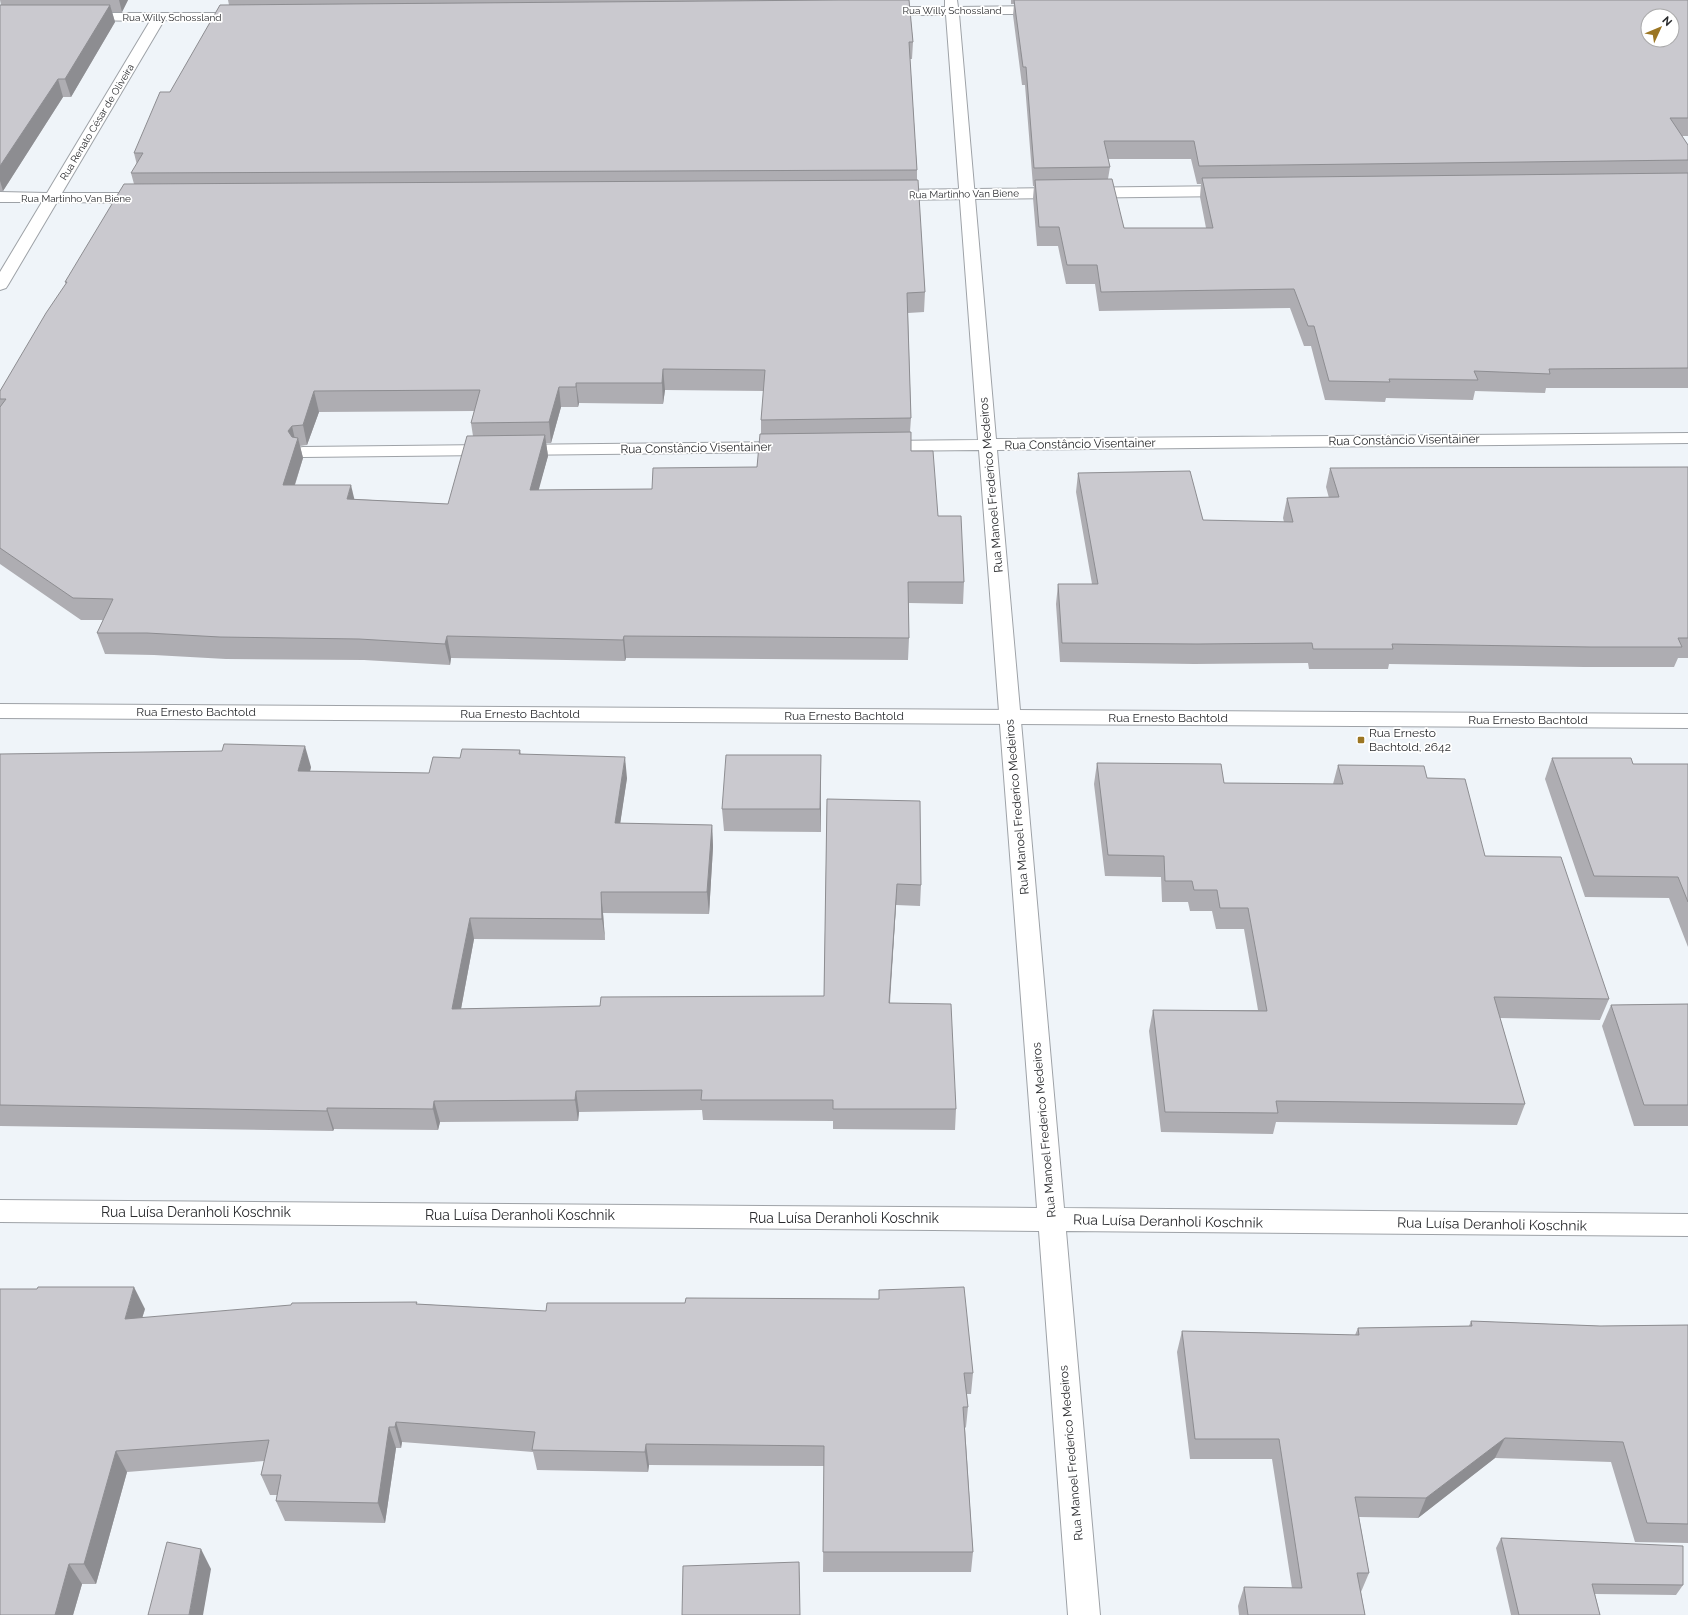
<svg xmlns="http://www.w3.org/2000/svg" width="1688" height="1615" viewBox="0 0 1688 1615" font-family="Raleway,sans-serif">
  <rect width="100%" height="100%" fill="#eff4f9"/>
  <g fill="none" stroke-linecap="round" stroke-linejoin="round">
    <defs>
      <g id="street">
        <path d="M945,0H957L958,7L1042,6L1047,7L1049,10L1047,13L1042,14H959L996,439L1688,433V443L997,450L1064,1208L1688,1214V1236L1066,1231L1100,1615H1068L1039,1231L0,1222V1200L1037,1208L979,450L882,451L876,450L873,446L876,442L882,441L978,440L946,15H880L875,14L873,11L875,8L880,7H945Z"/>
        <path d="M159,13H244L249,14L251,17L249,20L244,21L154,20L152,17L154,14Z"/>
        <path d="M788,442L794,443L797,447L794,451L788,452L303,457L297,456L294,452L297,448L303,447Z"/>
      </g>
      <g id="secondary">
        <path d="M83,13H159L164,14L166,17L62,193H145L150,195L153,198L150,201L145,203L57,202L8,285L6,288L0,290V272L42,202H0V192L47,193L150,21L78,20L76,17L78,14Z"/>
        <path d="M1231,186L1236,188L1239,191L1236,194L1231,196L889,200L884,198L881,195L884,192L889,190Z"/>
        <path d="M0,704L1688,714V728L0,718Z"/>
      </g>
    </defs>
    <!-- street casing -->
    <use href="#street" stroke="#9ea2a7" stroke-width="2"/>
    <!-- secondary casing -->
    <use href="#secondary" stroke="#9ea2a7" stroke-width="2"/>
    <!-- street -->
    <use href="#street" fill="#fff" fill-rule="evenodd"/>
    <!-- secondary -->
    <use href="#secondary" fill="#fff" fill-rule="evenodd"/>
  </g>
  <!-- wall -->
  <g fill="#aeadb2" fill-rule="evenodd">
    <path d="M0,0H128L122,12H112L115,22L71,97H63L3,191H0V5H1Z"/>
    <path d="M228,0H909L913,42L912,59H910L917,170V180L925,292L924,312L908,313L911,418L910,432L911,451L938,516L964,582L963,604L909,603V638L908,660L626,658L625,661L451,658L450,665L364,660L226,659L154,655L105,654L97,633L103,620H81L0,564V391L66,284L65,282L134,184L131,173L137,165L134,153L170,92L229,5ZM665,390L764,391L761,420V434L757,467L652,489L538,490L548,456L546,443H551L561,407H578L579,403L663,404ZM474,411L471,423L473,436L448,504L354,499L295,485L303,458L300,446L307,445L319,412Z"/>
    <path d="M1011,0H1688V136H1682L1688,145V388H1546L1545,393L1475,391L1473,400L1386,398L1385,402L1325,400L1311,346H1304L1290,308L1099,311L1095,284H1066L1058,246H1037L1033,198L1034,186H1033L1025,85H1022L1013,15L1014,4H1011ZM1108,159H1191L1197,184H1201L1200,197L1206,228H1124L1108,179L1110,167Z"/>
    <path d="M1688,467V658H1678L1674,667H1584L1389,664L1388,669H1309L1308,663L1194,664L1060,662L1056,604L1058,584H1092L1076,492L1078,473L1203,520L1284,522L1283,518L1287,498H1329L1326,487L1330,468Z"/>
    <path d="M520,750L521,754L627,778L620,823L712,825L713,847L709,914L603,913L605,940L474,939L461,1009L600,1006L824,996L827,799L921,885L920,906L896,905L890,1003L956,1109L955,1130L833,1129V1121L703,1120L702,1110L579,1112L578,1121L440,1122L438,1130L334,1129L333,1131L0,1126V754L311,767L310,772L429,773L460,758Z"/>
    <path d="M1552,758L1633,764H1688V947L1669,898L1585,897L1545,779Z"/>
    <path d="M1097,763L1224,783L1333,784L1338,765L1427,778L1485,856L1609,999L1600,1020L1500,1018L1525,1104L1517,1125L1276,1122L1273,1134L1161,1132L1149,1031L1153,1010H1258L1244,929H1216L1212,911H1190L1188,902H1162L1161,877L1105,876L1094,784Z"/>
    <path d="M821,777V832L724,831L722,809Z"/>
    <path d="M1688,1004V1126H1634L1602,1026L1611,1005Z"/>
    <path d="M879,1290L973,1373L971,1394H967L968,1407L966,1427L965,1428L973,1552L971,1572H823L824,1466L649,1465L648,1472L537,1470L533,1452L402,1442L401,1448H396L385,1523L285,1521L276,1501L277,1495H270L261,1475L264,1461L127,1472L96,1584H82L73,1615H0L145,1309L142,1318L417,1304L546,1311L685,1303L879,1299Z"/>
    <path d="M1471,1321L1600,1326L1688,1325V1543L1635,1542L1611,1462L1495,1458L1418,1518L1359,1517L1369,1573L1361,1592L1365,1615H1239L1238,1606L1244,1587L1292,1588L1272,1459H1190L1177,1352L1182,1331L1355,1335L1358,1328L1469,1326Z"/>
    <path d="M1501,1538L1683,1585L1676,1595L1595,1594L1600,1615H1511L1496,1548Z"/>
  </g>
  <!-- shaded-wall -->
  <g fill="#8d8d91">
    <path d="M119,0H128L122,12Z"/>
    <path d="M110,5L115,22L71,97L65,79Z"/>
    <path d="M58,79L63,97L3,191L0,181V166Z"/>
    <path d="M663,369L665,390L663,404L662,383Z"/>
    <path d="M576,383L579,403L578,407L576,387Z"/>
    <path d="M559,387L561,407L551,443L549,422Z"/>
    <path d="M314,391L319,412L307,445L303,425Z"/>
    <path d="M292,426L296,444L298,438L303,458L288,506L283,485L288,431Z"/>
    <path d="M545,435L548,456L533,511L530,490Z"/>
    <path d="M351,485L356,506L347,499Z"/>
    <path d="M447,636L451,658L450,665L445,644Z"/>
    <path d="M624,636L626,658L625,661L623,640Z"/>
    <path d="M305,746L311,767L304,793L298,771Z"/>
    <path d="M821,755V832L820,809Z"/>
    <path d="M625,757L627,778L617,845L615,823Z"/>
    <path d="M712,825L713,847L709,914L707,892Z"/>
    <path d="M897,884L896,905L888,1024L889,1003Z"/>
    <path d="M601,892L603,913L605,940L602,919Z"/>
    <path d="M470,918L474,939L457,1030L452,1009Z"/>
    <path d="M576,1091L579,1112L578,1121L575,1100Z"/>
    <path d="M434,1101L440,1122L438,1130L433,1109Z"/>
    <path d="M327,1108L334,1129L333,1131L327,1111Z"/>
    <path d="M134,1287L145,1309L135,1340L125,1319Z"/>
    <path d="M396,1422L402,1442L401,1448L395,1427Z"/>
    <path d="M389,1427L396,1448L385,1523L378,1503Z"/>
    <path d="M1505,1438L1495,1458L1418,1518L1426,1498Z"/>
    <path d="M646,1444L649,1465L648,1472L645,1452Z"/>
    <path d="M116,1451L127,1472L96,1584L84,1564Z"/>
    <path d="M201,1549L211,1569L203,1615H189Z"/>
    <path d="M799,1562L800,1582V1615Z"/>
    <path d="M69,1564L82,1584L73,1615H55Z"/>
  </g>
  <!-- building -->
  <g fill="#cac9cf" stroke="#8d8d91" fill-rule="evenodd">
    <path d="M838,0H909L913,42H909L917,170L131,173L143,153H134L160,92H170L220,5Z"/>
    <path d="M1014,0H1688V118H1670L1688,145V160L1199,166L1194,141H1104L1110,167L1034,168L1026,67H1023ZM1648,16H1672V40H1648Z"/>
    <path d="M0,5H110L65,79H58L0,166Z"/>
    <path d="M1688,173V368L1549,369L1550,374L1474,371L1478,380L1389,379L1390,382L1329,381L1314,326H1308L1294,289L1101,292L1097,265H1067L1059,227H1039L1035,180L1112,179L1124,228H1213L1202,178Z"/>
    <path d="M918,180L925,292L907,293L911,418L761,420L765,370L663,369L662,383H576V387H559L549,422L471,423L480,390L314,391L303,425L292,426L288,431L292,437L298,438L283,485H351L347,499L448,504L467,436L545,435L530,490L652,489L653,468L757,467L760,434L911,432V451H933L938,516H961L964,582H908L909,638L624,636L623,640L447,636L445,644L359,639L220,637L147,633H97L113,599L73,598L0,548V407L6,399H0V391L46,313L67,282H65L124,184Z"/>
    <path d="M1688,467V638H1678L1682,647H1591L1392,644L1393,649H1313L1312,643L1197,644L1062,643L1058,584H1098L1078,473L1190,471L1203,520L1293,522L1287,498L1339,497L1330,468Z"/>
    <path d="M224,744L305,746L298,771L429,773L433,757L460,758L462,749L520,750L519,754L625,757L615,823L712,825L707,892H601L602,919L470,918L452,1009L600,1006L601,997L824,996L827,799L920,801L921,885L897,884L889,1003L951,1004L956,1109H833V1100H701L702,1090L576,1091L575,1100L434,1101L433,1109L327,1108V1111L0,1105V754L222,751Z"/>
    <path d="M726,755H821L820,809H722Z"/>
    <path d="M1552,758H1631L1633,764H1688V902L1678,877L1594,876Z"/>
    <path d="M1097,763L1221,764L1224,783L1343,784L1338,765L1424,766L1427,778L1465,779L1485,856L1561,857L1609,999L1494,997L1525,1104L1276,1101L1278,1113L1165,1112L1153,1010L1267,1011L1248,908H1220L1217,890H1194L1192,881H1165L1164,856L1108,855Z"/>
    <path d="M1688,1004V1105H1644L1611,1005Z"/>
    <path d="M38,1287H134L125,1319L291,1305L292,1303L417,1302L416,1304L546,1311L547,1303H685L686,1298L879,1299V1290L964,1287L973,1373H964L968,1407H963L973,1552H823L824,1446L646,1444L645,1452L532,1450L535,1432L396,1422L395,1427H389L378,1503L276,1501L281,1475H261L269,1440L116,1451L84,1564H69L55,1615H0V1289H37Z"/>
    <path d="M1471,1321L1600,1326L1688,1325V1524L1647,1523L1623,1442L1505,1438L1426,1498L1355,1497L1369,1573H1357L1365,1615H1248L1244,1587L1302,1588L1279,1439H1195L1182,1331L1359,1335L1358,1328L1472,1326Z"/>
    <path d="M1501,1538L1683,1546V1585L1592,1584L1600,1615H1519Z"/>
    <path d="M167,1542L201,1549L189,1615H148Z"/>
    <path d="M799,1562L800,1615H682L683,1566Z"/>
  </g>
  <!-- markers -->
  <rect fill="#9c7623" stroke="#fff" stroke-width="1.5" x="1357" y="736" width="8" height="8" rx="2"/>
  <g text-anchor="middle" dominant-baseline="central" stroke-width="3.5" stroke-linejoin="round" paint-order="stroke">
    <!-- far-street labels -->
    <g font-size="10" fill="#2a2b2e" stroke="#fff">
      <text x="952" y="10">Rua Willy Schossland</text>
      <text x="172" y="17">Rua Willy Schossland</text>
      <text transform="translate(97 122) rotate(-59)">Rua Renato César de Oliveira</text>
      <text transform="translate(964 194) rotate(-1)">Rua Martinho Van Biene</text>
      <text x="76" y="198">Rua Martinho Van Biene</text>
    </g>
    <!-- street labels -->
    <g font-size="12" fill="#2a2b2e" stroke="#fff">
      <text transform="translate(1404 440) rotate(-1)">Rua Constâncio Visentainer</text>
      <text transform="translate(1080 444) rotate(-1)">Rua Constâncio Visentainer</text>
      <text transform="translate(696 448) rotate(-1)">Rua Constâncio Visentainer</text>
      <text transform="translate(991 485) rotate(-95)">Rua Manoel Frederico Medeiros</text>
      <text x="196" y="712">Rua Ernesto Bachtold</text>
      <text x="520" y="714">Rua Ernesto Bachtold</text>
      <text x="844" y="716">Rua Ernesto Bachtold</text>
      <text x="1168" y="718">Rua Ernesto Bachtold</text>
      <text x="1528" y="720">Rua Ernesto Bachtold</text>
      <text transform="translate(1017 807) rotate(-95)">Rua Manoel Frederico Medeiros</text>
      <text transform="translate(1044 1130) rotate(-95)">Rua Manoel Frederico Medeiros</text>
      <text transform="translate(1071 1453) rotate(-95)">Rua Manoel Frederico Medeiros</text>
    </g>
    <!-- poi labels -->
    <g font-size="12" fill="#2a2b2e" stroke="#fff" text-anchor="start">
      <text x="1369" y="733">Rua Ernesto<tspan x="1369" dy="14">Bachtold, 2642</tspan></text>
    </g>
    <!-- near-street labels -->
    <g font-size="14" fill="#2a2b2e" stroke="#fff">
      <text x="196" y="1212">Rua Luísa Deranholi Koschnik</text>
      <text x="520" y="1215">Rua Luísa Deranholi Koschnik</text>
      <text x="844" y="1218">Rua Luísa Deranholi Koschnik</text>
      <text transform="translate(1168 1221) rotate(1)">Rua Luísa Deranholi Koschnik</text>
      <text transform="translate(1492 1224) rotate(1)">Rua Luísa Deranholi Koschnik</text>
    </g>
  </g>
  <!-- north arrow -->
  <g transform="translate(1660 28) rotate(46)"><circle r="19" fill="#ffffff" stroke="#aaaaab"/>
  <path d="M0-3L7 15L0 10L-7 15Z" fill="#9c7623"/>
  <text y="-6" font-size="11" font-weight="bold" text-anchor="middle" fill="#2a2b2e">N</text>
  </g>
</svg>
